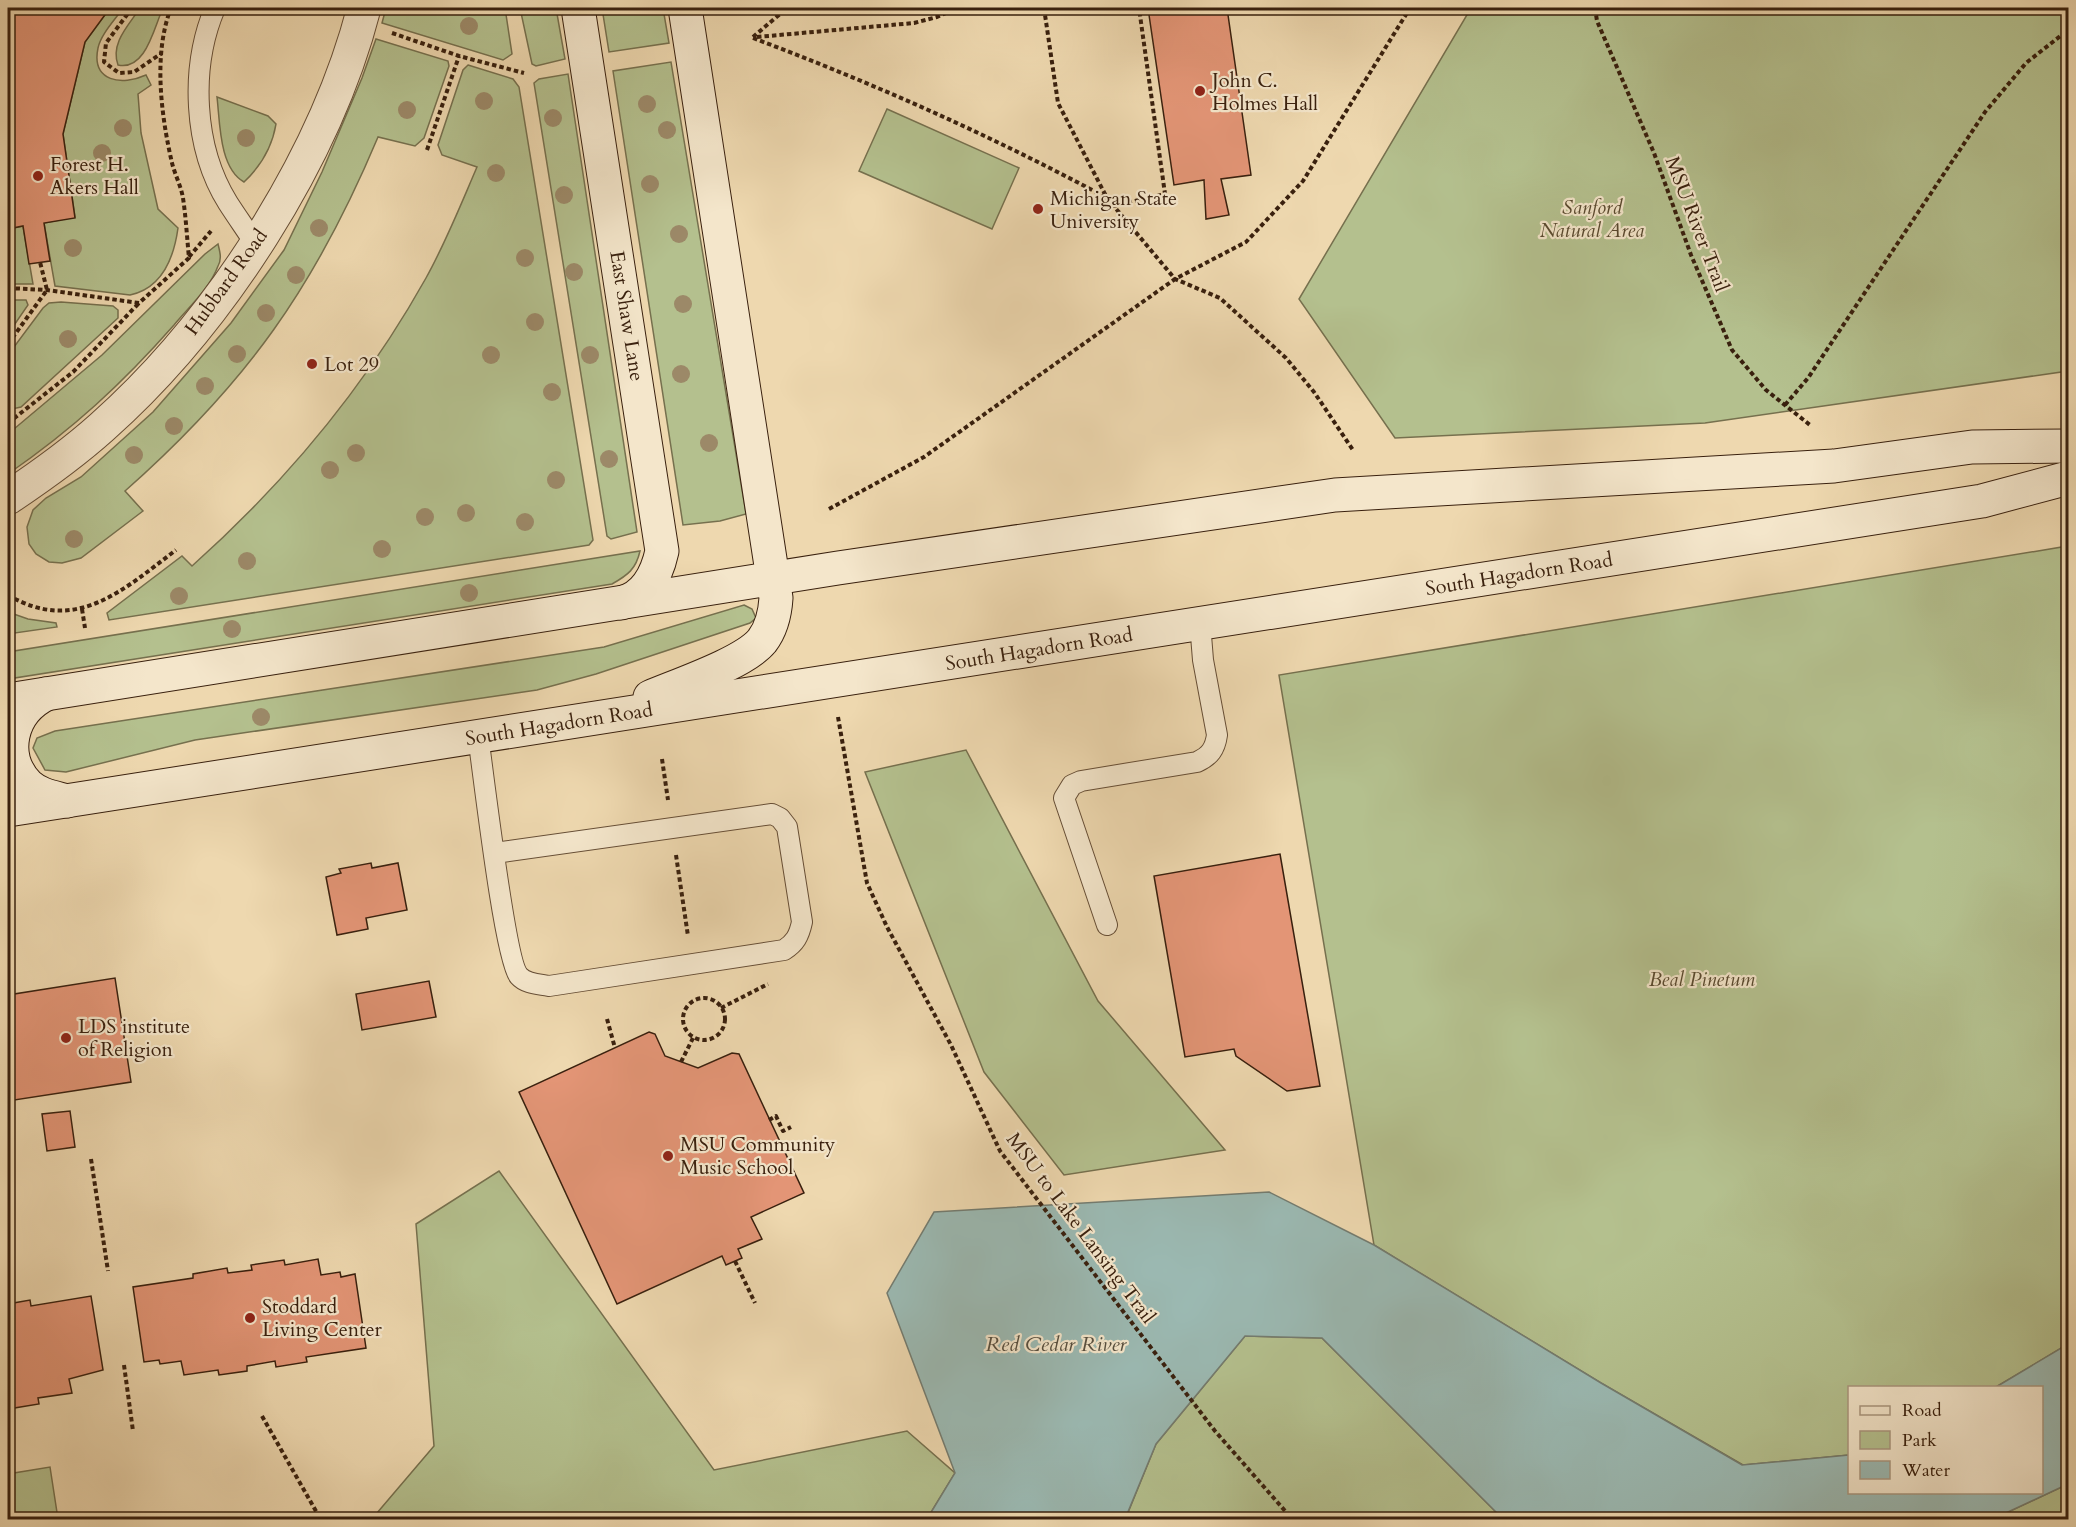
<svg xmlns="http://www.w3.org/2000/svg" width="2076" height="1527" viewBox="0 0 2076 1527" font-family="Cardo,serif">
  <rect width="100%" height="100%" fill="#eed8af"/>
  <filter id="stains"><feTurbulence type="fractalNoise" baseFrequency=".00333" numOctaves="4"/><feColorMatrix values="0 0 0 0 .2 0 0 0 0 .09 0 0 0 0 .02 0 0 0 .5 -.17"/></filter>
  <radialGradient id="worn" r=".72"><stop offset=".6" stop-color="#630" stop-opacity="0"/><stop offset="1" stop-color="#630" stop-opacity=".3"/></radialGradient>
  <!-- green -->
  <g fill="#b4c08e" stroke="#76704e" stroke-width="1.5">
    <path d="M110,8H123C115,20 101,34 98,48C91,82 122,86 146,75L151,85L138,94L141,133L158,209L178,228C174,257 163,288 130,295L55,286L44,223L75,217L63,134L85,42Z"/>
    <path d="M140,8H163C154,27 146,71 118,65C110,43 129,25 140,8Z"/>
    <path d="M386,8H505L512,54L503,60L382,23Z"/>
    <path d="M520,8H556L565,59L536,66L532,64Z"/>
    <path d="M602,8H663L669,43L609,52Z"/>
    <path d="M1471,8H2068V371L1705,423L1395,438L1299,299Z"/>
    <path d="M376,39L448,61L449,66L424,138L415,146L378,137C315,287 247,383 125,491L143,511L81,558L62,563L49,562L36,554L29,544L27,527L33,510L46,498L81,477L153,412L231,323L284,250L322,172L362,78Z"/>
    <path d="M671,62L746,514L720,521L683,525L613,71Z"/>
    <path d="M468,65L513,79L519,87L593,540L589,545L109,620L107,613L182,556L192,566C286,482 364,389 426,278C446,242 461,204 477,167L442,155L438,145L463,70Z"/>
    <path d="M568,74L637,532L611,539L607,536L534,83L539,79Z"/>
    <path d="M217,97L268,116L276,124C272,148 261,166 244,182C219,168 220,122 217,97Z"/>
    <path d="M887,109L1019,168L992,229L859,171Z"/>
    <path d="M23,226L33,284H8V229Z"/>
    <path d="M218,244C220,252 222,259 218,266C210,288 189,307 174,325C122,384 73,429 8,474V434L102,355L205,254Z"/>
    <path d="M8,300H26L28,305L8,334Z"/>
    <path d="M61,302L113,306L118,310V318L21,407L12,409L8,401V355L43,308L49,303Z"/>
    <path d="M2068,546V1344L1996,1387L1850,1388L1849,1455L1743,1465L1601,1383L1374,1245L1279,675Z"/>
    <path d="M640,551C636,569 628,575 612,584L8,679V652Z"/>
    <path d="M744,605L752,609L756,618L750,623L596,674L537,690L195,740L66,772L45,770L33,748L37,738L55,731L604,647Z"/>
    <path d="M8,612L28,619L56,623L57,627L8,634Z"/>
    <path d="M966,750L1098,1001L1225,1150L1064,1175L984,1072L865,772Z"/>
    <path d="M499,1171L714,1470L907,1431L955,1473L927,1519L371,1520L434,1446L416,1224Z"/>
    <path d="M1245,1336L1322,1338L1503,1519L1125,1520L1156,1444Z"/>
    <path d="M50,1467L58,1519H8V1474Z"/>
    <path d="M2068,1484V1519H1993Z"/>
  </g>
  <!-- water -->
  <path fill="#9bb9b2" stroke="#747c70" stroke-width="1.5" d="M1269,1192L1374,1245L1601,1383L1742,1465L1849,1455L1850,1492H2042V1388L1996,1387L2068,1344V1484L1993,1519H1503L1322,1338L1245,1336L1156,1444L1125,1519H927L955,1473L887,1293L934,1212Z"/>
  <!-- building -->
  <g fill="#e39576" stroke="#39200e" stroke-width="1.5">
    <path d="M8,8H110L85,42L63,134L75,218L44,223L50,261L29,264L23,226L8,229Z"/>
    <path d="M1148,8H1227L1251,175L1221,179L1229,215L1206,219L1204,180L1174,185Z"/>
    <path d="M1280,854L1320,1086L1287,1091L1236,1056L1234,1049L1185,1057L1154,876Z"/>
    <path d="M371,863L372,868L398,863L407,910L366,918L368,929L337,935L326,877L341,873L339,869Z"/>
    <path d="M115,978L131,1082L8,1101V995Z"/>
    <path d="M429,981L436,1017L362,1030L356,994Z"/>
    <path d="M649,1032L655,1034L665,1056L698,1068L732,1053L739,1054L804,1193L751,1217L762,1239L738,1249L742,1258L726,1265L722,1256L617,1304L519,1092Z"/>
    <path d="M70,1111L75,1147L47,1151L42,1114Z"/>
    <path d="M318,1259L321,1275L340,1272L341,1277L355,1274L366,1348L306,1357L307,1362L276,1367L275,1361L247,1366V1371L219,1375L218,1370L184,1375L181,1361L160,1364L159,1360L144,1362L133,1287L193,1278V1274L227,1268L228,1273L252,1270L251,1265L284,1260L285,1265Z"/>
    <path d="M91,1296L103,1370L69,1379L72,1393L38,1398L39,1404L8,1409V1304L30,1300L31,1306Z"/>
  </g>
  <g fill="none" stroke-linecap="round" stroke-linejoin="round">
    <defs>
      <g id="lane">
        <path d="M215,8C190,67 193,147 228,203C237,217 247,231 256,245"/>
        <path d="M478,736C483,770 505,961 519,976C526,984 539,984 549,986L784,950C795,943 799,936 802,922L787,827L780,818L772,814L495,853"/>
        <path d="M1107,925L1064,798L1072,785L1081,781L1197,762C1210,756 1215,749 1217,735L1203,660L1200,623"/>
      </g>
      <path id="street" d="M8,498C41,476 73,453 102,427C219,323 325,159 364,8"/>
      <g id="secondary">
        <path d="M578,8L662,551C657,574 646,597 621,603"/>
        <path d="M46,694C10,712 0,756 28,785C39,795 53,797 67,801"/>
        <path d="M650,697C678,685 744,663 762,641C772,628 775,614 776,598L685,8"/>
        <path d="M8,700L838,568L1335,495L1834,466L1972,447L2068,446"/>
        <path d="M8,810L1982,501L2068,478"/>
      </g>
    </defs>
    <!-- lane casing -->
    <use href="#lane" stroke="#664e36" stroke-width="22"/>
    <!-- street casing -->
    <use href="#street" stroke="#664e36" stroke-width="35"/>
    <!-- secondary casing -->
    <use href="#secondary" stroke="#39200e" stroke-width="35"/>
    <!-- path -->
    <g stroke="#39200e" stroke-width="4" stroke-dasharray="4.5 3" stroke-linecap="butt">
      <path d="M132,8L106,43L104,62L119,73L134,72L162,53"/>
      <path d="M1044,8L1058,103L1107,198L1175,279L1220,298L1286,358L1314,392L1353,450"/>
      <path d="M1595,8L1597,21L1654,153L1691,255L1732,350L1766,390L1810,425"/>
      <path d="M392,33L459,56L524,73"/>
      <path d="M753,37L787,8"/>
      <path d="M757,37L914,23L937,17L957,8"/>
      <path d="M753,38C875,84 992,136 1107,198"/>
      <path d="M427,150L459,56"/>
      <path d="M1113,206L1165,194L1139,8"/>
      <path d="M189,257L211,231"/>
      <path d="M8,288L47,290L139,303L189,258C187,238 186,218 183,198C181,186 175,175 172,163C161,115 153,54 171,8"/>
      <path d="M8,344L47,290L40,262"/>
      <path d="M1785,405L1808,378L1985,112L2026,63L2068,30"/>
      <path d="M8,423L73,372L139,303"/>
      <path d="M829,509L924,457L1175,279L1246,242L1303,181L1410,8"/>
      <path d="M8,595C76,635 123,590 176,550"/>
      <path d="M82,609L85,628"/>
      <path d="M838,717L867,883L887,927L951,1045L1000,1151L1215,1431L1293,1520"/>
      <path d="M662,759L668,800"/>
      <path d="M676,855L688,936"/>
      <circle cx="704" cy="1019" r="21"/>
      <path d="M721,1008L768,984"/>
      <path d="M607,1019L615,1048"/>
      <path d="M681,1062L693,1038"/>
      <path d="M769,1120L776,1116L783,1131L791,1127"/>
      <path d="M91,1159L108,1271"/>
      <path d="M735,1261L755,1303"/>
      <path d="M124,1365L133,1431"/>
      <path d="M262,1416L321,1520"/>
    </g>
    <!-- lane -->
    <use href="#lane" stroke="#f4e6cb" stroke-width="20"/>
    <!-- street -->
    <use href="#street" stroke="#f4e6cb" stroke-width="33"/>
    <!-- secondary -->
    <use href="#secondary" stroke="#f4e6cb" stroke-width="33"/>
  </g>
  <!-- trees -->
  <g fill="#9c8968">
    <circle cx="469" cy="26" r="9"/>
    <circle cx="484" cy="101" r="9"/>
    <circle cx="647" cy="104" r="9"/>
    <circle cx="407" cy="110" r="9"/>
    <circle cx="553" cy="118" r="9"/>
    <circle cx="123" cy="128" r="9"/>
    <circle cx="667" cy="130" r="9"/>
    <circle cx="246" cy="138" r="9"/>
    <circle cx="102" cy="153" r="9"/>
    <circle cx="496" cy="173" r="9"/>
    <circle cx="650" cy="184" r="9"/>
    <circle cx="564" cy="195" r="9"/>
    <circle cx="319" cy="228" r="9"/>
    <circle cx="679" cy="234" r="9"/>
    <circle cx="73" cy="248" r="9"/>
    <circle cx="525" cy="258" r="9"/>
    <circle cx="574" cy="272" r="9"/>
    <circle cx="296" cy="275" r="9"/>
    <circle cx="683" cy="304" r="9"/>
    <circle cx="266" cy="313" r="9"/>
    <circle cx="535" cy="322" r="9"/>
    <circle cx="68" cy="339" r="9"/>
    <circle cx="237" cy="354" r="9"/>
    <circle cx="491" cy="355" r="9"/>
    <circle cx="590" cy="355" r="9"/>
    <circle cx="681" cy="374" r="9"/>
    <circle cx="205" cy="386" r="9"/>
    <circle cx="552" cy="392" r="9"/>
    <circle cx="174" cy="426" r="9"/>
    <circle cx="709" cy="443" r="9"/>
    <circle cx="356" cy="453" r="9"/>
    <circle cx="134" cy="455" r="9"/>
    <circle cx="609" cy="459" r="9"/>
    <circle cx="330" cy="470" r="9"/>
    <circle cx="556" cy="480" r="9"/>
    <circle cx="466" cy="513" r="9"/>
    <circle cx="425" cy="517" r="9"/>
    <circle cx="525" cy="522" r="9"/>
    <circle cx="74" cy="539" r="9"/>
    <circle cx="382" cy="549" r="9"/>
    <circle cx="247" cy="561" r="9"/>
    <circle cx="469" cy="593" r="9"/>
    <circle cx="179" cy="596" r="9"/>
    <circle cx="232" cy="629" r="9"/>
    <circle cx="261" cy="717" r="9"/>
  </g>
  <!-- markers -->
  <g fill="#8f2418" stroke="#f4e6cb" stroke-width="2">
    <circle cx="1200" cy="91" r="6"/>
    <circle cx="38" cy="176" r="6"/>
    <circle cx="1038" cy="209" r="6"/>
    <circle cx="312" cy="364" r="6"/>
    <circle cx="66" cy="1038" r="6"/>
    <circle cx="668" cy="1156" r="6"/>
    <circle cx="250" cy="1318" r="6"/>
  </g>
  <g text-anchor="middle" dominant-baseline="central" stroke-width="4.5" stroke-linejoin="round" paint-order="stroke">
    <!-- poi labels -->
    <g font-size="20" fill="#39200e" stroke="#f4e6cb" text-anchor="start">
      <text x="1212" y="80">John C.<tspan x="1212" dy="23">Holmes Hall</tspan></text>
      <text x="50" y="164">Forest H.<tspan x="50" dy="23">Akers Hall</tspan></text>
      <text x="1050" y="198">Michigan State<tspan x="1050" dy="23">University</tspan></text>
      <text x="324" y="364">Lot 29</text>
      <text x="78" y="1026">LDS institute<tspan x="78" dy="23">of Religion</tspan></text>
      <text x="680" y="1144">MSU Community<tspan x="680" dy="23">Music School</tspan></text>
      <text x="262" y="1306">Stoddard<tspan x="262" dy="23">Living Center</tspan></text>
    </g>
    <!-- park labels -->
    <g font-size="20" font-style="italic" fill="#58482e" stroke="#f4e6cb">
      <text x="1592" y="207">Sanford<tspan x="1592" dy="23">Natural Area</tspan></text>
      <text x="1702" y="979">Beal Pinetum</text>
    </g>
    <!-- street labels -->
    <g font-size="20" fill="#39200e" stroke="#f4e6cb">
      <text transform="translate(1697 224) rotate(69)">MSU River Trail</text>
      <text transform="translate(226 282) rotate(-54)">Hubbard Road</text>
      <text transform="translate(627 316) rotate(81)">East Shaw Lane</text>
      <text transform="translate(1519 574) rotate(-9)">South Hagadorn Road</text>
      <text transform="translate(1039 649) rotate(-9)">South Hagadorn Road</text>
      <text transform="translate(559 724) rotate(-9)">South Hagadorn Road</text>
      <text transform="translate(1081 1228) rotate(53)">MSU to Lake Lansing Trail</text>
    </g>
    <!-- water labels -->
    <g font-size="21" font-style="italic" fill="#564e3f" stroke="#f4e6cb">
      <text x="1056" y="1344">Red Cedar River</text>
    </g>
  </g>
  <!-- margin -->
  <rect width="2076" height="1527" fill="none" stroke="#eed8af" stroke-width="30"/>
  <rect x="9" y="9" width="2058" height="1509" fill="none" stroke="#39200e" stroke-width="3"/>
  <rect x="15" y="15" width="2046" height="1497" fill="none" stroke="#39200e" stroke-width="1.5"/>
  <!-- legend -->
  <rect x="1848" y="1386" width="195" height="108" fill="#f4e6cb" stroke="#a9977f" stroke-width="1.5"/>
  <rect x="1860" y="1406" width="30" height="9" fill="#f4e6cb" stroke="#a9977f" stroke-width="1.5"/>
  <text x="1902" y="1416" font-size="18" fill="#39200e">Road</text>
  <rect x="1860" y="1431" width="30" height="18" fill="#b4c08e" stroke="#a9977f" stroke-width="1.5"/>
  <text x="1902" y="1446" font-size="18" fill="#39200e">Park</text>
  <rect x="1860" y="1461" width="30" height="18" fill="#9bb9b2" stroke="#a9977f" stroke-width="1.5"/>
  <text x="1902" y="1476" font-size="18" fill="#39200e">Water</text>
  <rect width="100%" height="100%" filter="url(#stains)"/>
  <rect width="100%" height="100%" fill="url(#worn)"/>
</svg>
